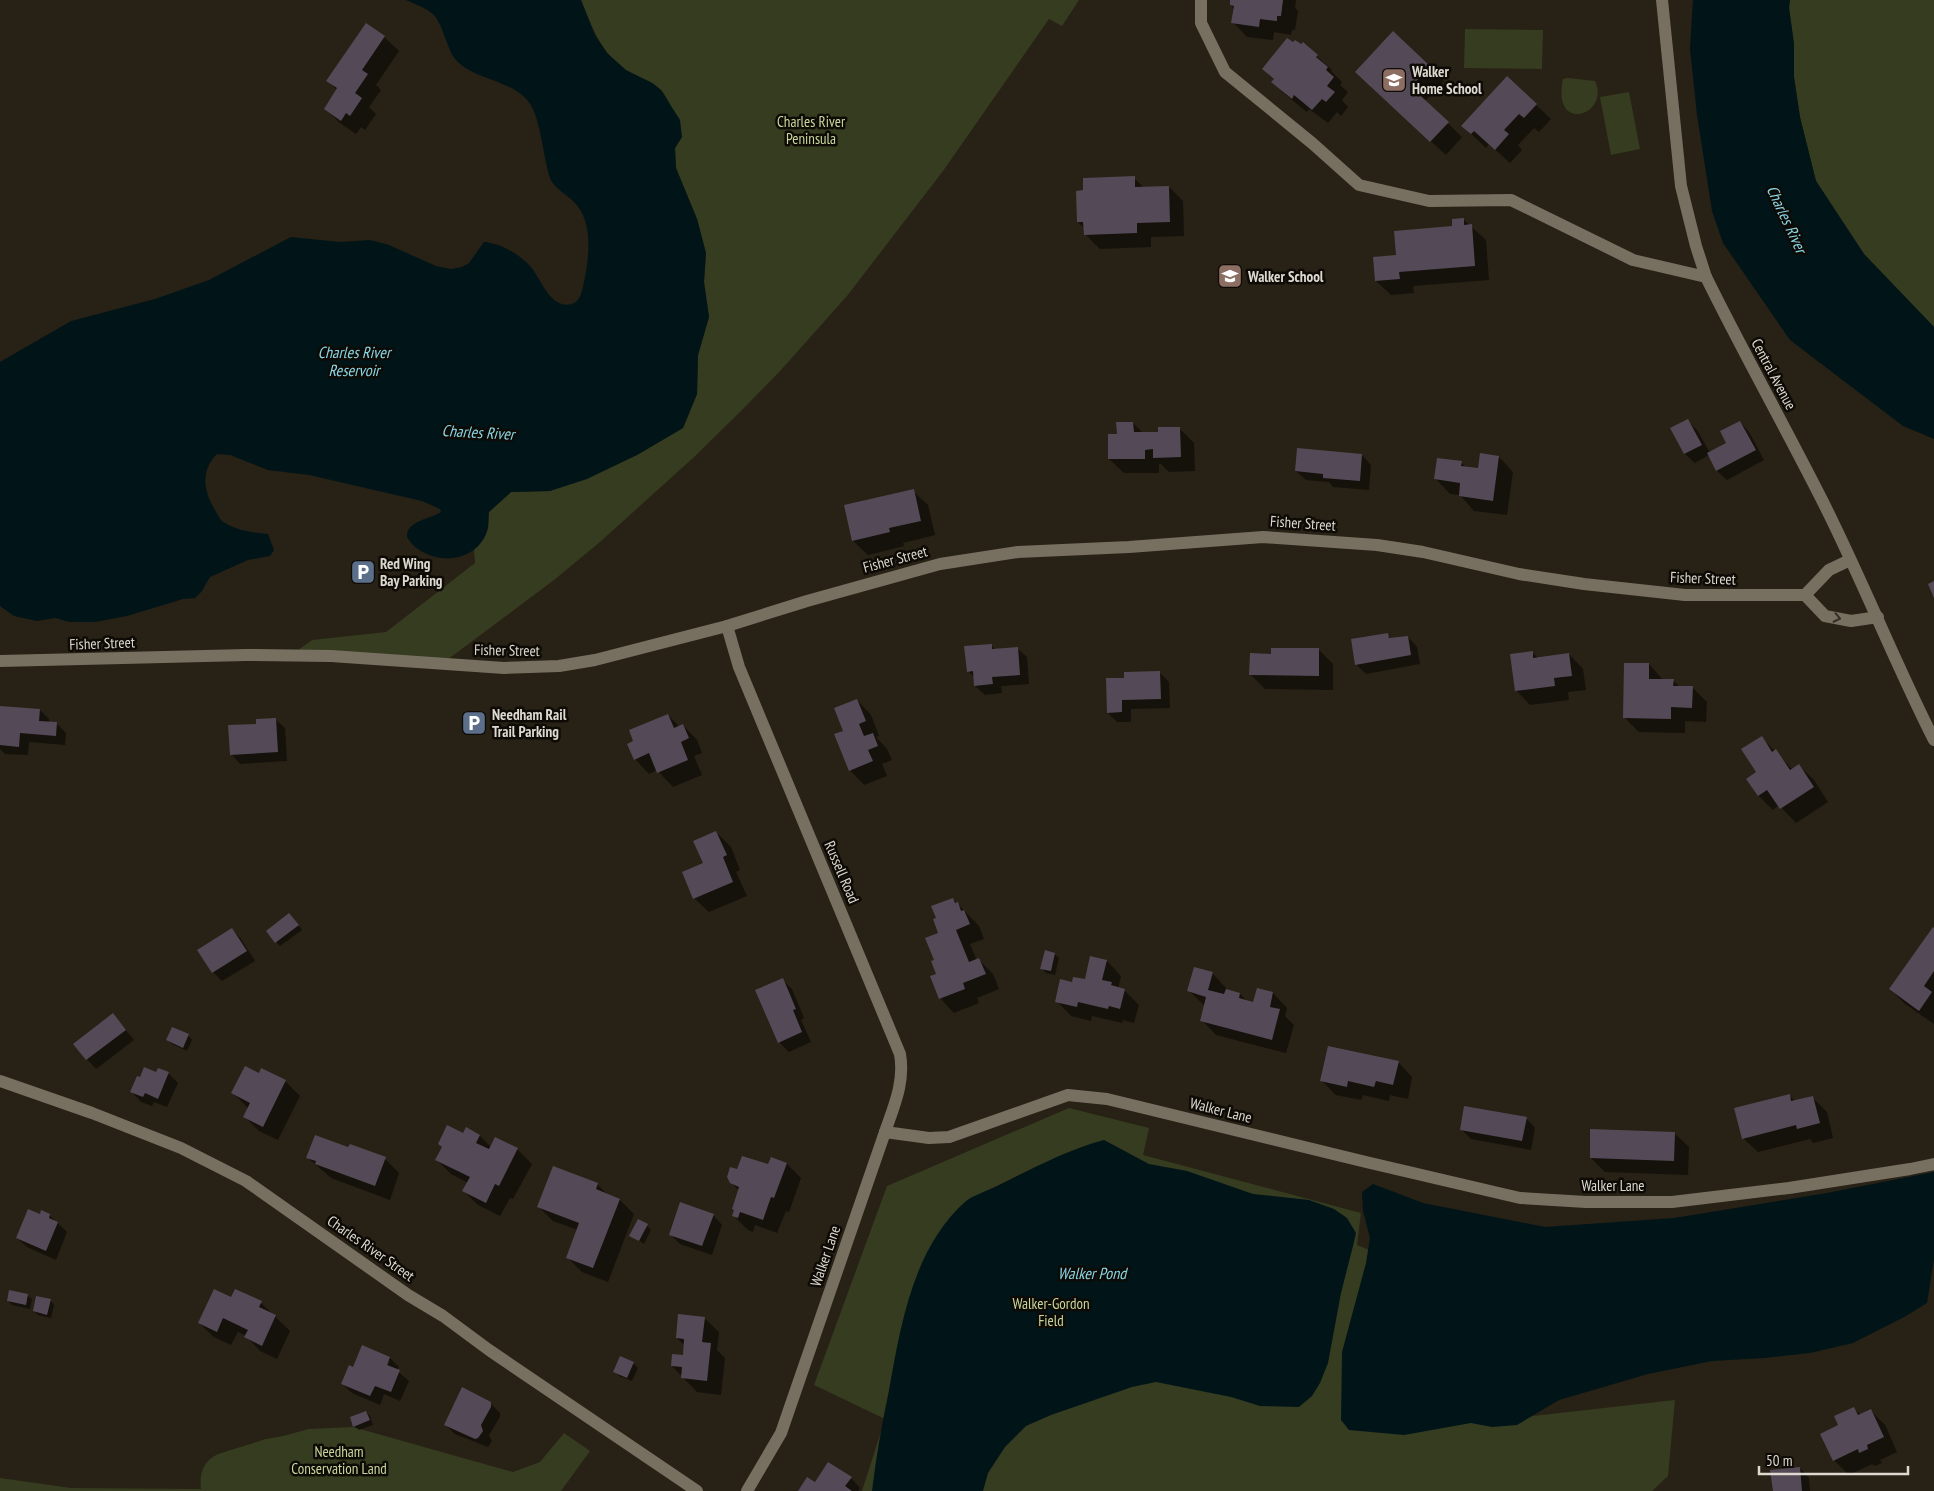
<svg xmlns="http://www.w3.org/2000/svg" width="1934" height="1491" viewBox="0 0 1934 1491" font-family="'PT Sans Narrow',sans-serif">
  <rect width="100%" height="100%" fill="#282115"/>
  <!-- green -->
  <g fill="#363c1f">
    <path d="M581,0H1079L1062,26L1049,19L943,171L847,296L781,370L740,412L693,458L600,542L554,580L447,660L294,653L312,640L386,632L475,563L474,550C485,537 488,530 489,512L511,492L550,491L637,455L683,428L697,394L698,355L709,317L704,282L706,253L697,219L676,168L675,148L682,137C677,124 670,98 660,89C650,79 636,77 626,70C601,53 592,27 581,0Z"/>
    <path d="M1790,0H1934V327L1864,254L1816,181L1800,117L1794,77V44L1789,7Z"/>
    <path d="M1465,29L1543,30L1542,69L1464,68Z"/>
    <path d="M1568,78L1595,81C1611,115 1551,135 1563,79Z"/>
    <path d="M1629,92L1640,149L1611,155L1600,97Z"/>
    <path d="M1069,1108L1149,1128L1143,1155L1361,1213L1357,1245L1567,1331L1515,1418L1675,1400L1668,1476L1652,1491H862L885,1419L814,1385L887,1186Z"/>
    <path d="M353,1427L513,1472L540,1462L564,1433L590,1451L561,1491H0V1478L71,1488L201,1489C199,1474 203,1461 218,1454L266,1439L283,1436L309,1429Z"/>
  </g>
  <!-- water -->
  <g fill="#011519">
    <path d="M406,0H581L595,35L607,53L626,70L652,83L661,90L680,120L682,137L675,148L676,168L697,219L706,253L704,282L709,317L698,355L697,394L683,428L637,455L587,479L550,491L511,492L489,512C488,517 489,523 488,528C480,560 442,566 418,549C413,546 410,541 407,537C406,521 430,519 441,512L440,509L422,501L309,475L268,470L230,455L217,454C201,470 203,490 214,508C216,512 219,518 222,521C236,531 252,532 268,534L274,550L270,556L248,560L210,577L202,591L195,598L183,599L127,616L95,622H70L55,618L37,621L14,616L0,606V362L71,321L155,299L209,280L291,237L340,242L370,240L389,245L436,266L451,269L462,267L469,263L484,242C500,243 519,254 530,266C541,278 550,310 572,304C581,301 582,290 584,282C589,258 594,222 574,202C567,195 553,187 550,178C543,158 541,117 528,101C510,79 476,81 456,60C451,55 449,47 446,40C436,11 433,12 406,0Z"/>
    <path d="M1693,0H1790L1789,8L1794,44V77L1800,117L1816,181L1864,254L1934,327V439L1903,426L1790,340L1723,243L1712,211L1697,115L1690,49Z"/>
    <path d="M1104,1140L1149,1164L1187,1171L1253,1194L1309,1200L1334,1209L1347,1218L1356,1233L1354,1242L1341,1293L1328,1363L1320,1383L1312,1396L1299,1407L1260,1406L1231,1397L1156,1382L1132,1387L1051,1415L1026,1426L1005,1447L988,1473L983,1491H872C876,1457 882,1424 889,1390C901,1324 913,1248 966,1201C974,1195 987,1191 997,1186C1032,1169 1066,1150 1104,1140Z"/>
    <path d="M1934,1172V1259L1927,1303L1906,1316L1853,1343L1810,1353L1765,1358L1712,1361L1648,1374L1559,1400L1517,1425L1492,1427L1471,1423L1404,1435L1349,1430L1341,1420L1342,1352L1366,1263L1370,1238L1363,1211L1362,1192L1373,1184L1423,1203L1545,1227L1674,1218L1827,1193Z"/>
  </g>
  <!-- shadow -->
  <g fill="#0007" fill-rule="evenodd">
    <path d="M1232,0H1296L1295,8L1298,11L1295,30H1292L1291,35L1274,32L1273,40L1247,37L1233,22L1234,9L1231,5Z"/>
    <path d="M384,37L399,51L376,85L381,90L369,107L376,114L365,130L361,127L356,134L340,123L326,109L337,90L328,81Z"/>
    <path d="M1303,44L1332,70L1331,71L1342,82L1340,85L1348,92L1342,100L1348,107L1341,116L1337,112L1328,123L1309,109L1307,112L1287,96L1272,82L1274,80L1264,69Z"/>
    <path d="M1429,67L1444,81L1425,101L1462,137L1446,155L1371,87Z"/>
    <path d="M1507,78L1551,119L1539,132L1534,128L1518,145L1522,150L1510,163L1489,144L1486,148L1463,126Z"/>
    <path d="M1134,178L1144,188L1169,187L1183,201L1184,236L1151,237V247L1100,249L1085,234V229L1078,222Z"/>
    <path d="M1463,219L1486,240L1489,280L1413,286L1414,293L1391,295L1376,281L1397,256L1454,227Z"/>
    <path d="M1687,420L1697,430L1710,453L1728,444L1740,422L1749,432L1764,460L1727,480L1717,471L1709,455L1695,463L1685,454L1672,429Z"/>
    <path d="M1133,423L1143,433H1160L1179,428L1194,443L1195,471L1169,472L1161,464H1159V473H1124L1109,459L1118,435Z"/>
    <path d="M1362,455L1371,465L1369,490L1333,487L1329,482L1306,480L1296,471Z"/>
    <path d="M1499,457L1513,472L1507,515L1474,511L1460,495L1450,494L1436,479L1461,462L1466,468L1479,469Z"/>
    <path d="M913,491L928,505L935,535L903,543L904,546L868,555L853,541Z"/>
    <path d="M1387,635L1392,639L1408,637L1417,647L1420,664L1366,674L1356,664Z"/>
    <path d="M991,645L996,650L1017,648L1027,657L1029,684L1001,686L1002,693L985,695L975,686V678L968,671Z"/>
    <path d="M1319,650L1333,664V690L1265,689L1251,675L1272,655Z"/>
    <path d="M1532,652L1538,658L1569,654L1583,669L1586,690L1568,692L1569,700L1530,705L1516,690Z"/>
    <path d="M1649,664L1663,680H1673L1680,687H1692L1707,702L1706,722L1685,721V733L1639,732L1624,717Z"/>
    <path d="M1159,672L1169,682L1170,708L1131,709V722H1117L1108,713L1125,679Z"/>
    <path d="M857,700L871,715L879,736L876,737L887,749L892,760L882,764L887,776L864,785L850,770L844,732Z"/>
    <path d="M0,707L40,710L49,719V723H56L66,733L65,745L29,742L28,755L5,754L0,749Z"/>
    <path d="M668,715L680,727L683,725L697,740L702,753L694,756L702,775L673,787L657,770L649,774L635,759Z"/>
    <path d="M275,719L285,728L287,761L240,764L231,754L258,725Z"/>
    <path d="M1761,737L1793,770L1799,766L1814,780L1828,802L1796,823L1779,805L1773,810L1758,795V773Z"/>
    <path d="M716,832L731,847L740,870L736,872L747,896L709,912L694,898L704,864Z"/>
    <path d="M953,899L979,926L984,939L970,944L977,961L979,960L993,974L999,989L977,998L979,1003L954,1013L940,998L935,960L940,934Z"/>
    <path d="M294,919L302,930L280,946L276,942Z"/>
    <path d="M232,929L241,939L255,961L222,981L213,972Z"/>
    <path d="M1934,930V1024L1905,1004L1890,989Z"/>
    <path d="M1054,954L1059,958L1055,975L1046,973L1042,969Z"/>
    <path d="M1107,961L1121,976L1118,989L1124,990L1139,1005L1134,1023L1123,1020L1122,1023L1092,1016L1091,1021L1071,1016L1057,1001L1073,984L1086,981Z"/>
    <path d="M1212,973L1226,988V991L1240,994L1248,1002L1254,1004L1273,993L1287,1008L1285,1016L1294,1025L1286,1053L1216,1035L1202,1020L1205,1006L1189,991Z"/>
    <path d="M782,980L792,989L804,1018L801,1020L811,1042L789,1052L779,1042Z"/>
    <path d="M113,1015L134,1040L96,1069L87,1059Z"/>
    <path d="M188,1035L192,1040L187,1051L172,1044L168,1040Z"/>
    <path d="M1398,1062L1412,1077L1408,1099L1390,1095L1389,1101L1363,1095L1361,1100L1336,1095L1321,1080Z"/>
    <path d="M168,1073L178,1083L167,1107L154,1102L152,1106L141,1102L132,1092L141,1078L157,1074Z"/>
    <path d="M259,1074L285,1081L300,1096L278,1140L259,1131L244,1116L248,1108L233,1093Z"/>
    <path d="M1789,1095L1795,1101L1812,1097L1827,1112L1833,1138L1813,1143L1810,1139L1758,1152L1743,1138Z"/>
    <path d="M1526,1118L1535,1128L1531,1150L1471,1139L1461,1129Z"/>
    <path d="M466,1129L480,1136L491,1147L517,1149L532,1164L513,1199L510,1198L500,1216L478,1205L464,1191L468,1183L451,1174L437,1160L443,1148L439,1144L464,1135Z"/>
    <path d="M1674,1133L1689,1147L1688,1175L1605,1172L1591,1158Z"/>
    <path d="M349,1149L385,1159L399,1173L390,1200L331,1178L308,1158Z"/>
    <path d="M771,1159L787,1164L801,1178L789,1212L786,1211L777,1233L755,1225L753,1232L748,1230L734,1216L739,1191L731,1182L738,1170L768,1165Z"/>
    <path d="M597,1184L608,1195L620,1200L634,1214L608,1282L582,1272L567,1257L578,1230L553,1221L538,1206Z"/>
    <path d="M40,1215H49L67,1232L56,1260L27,1247L17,1238Z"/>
    <path d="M713,1215L722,1225L712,1255L680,1244L670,1234Z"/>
    <path d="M647,1226L651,1230L644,1244L631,1235Z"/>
    <path d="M27,1295L32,1299L30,1309L12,1305L8,1301Z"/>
    <path d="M231,1299L261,1303L290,1331L277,1359L260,1351L246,1336L238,1332L231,1345L214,1337L199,1323Z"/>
    <path d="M50,1300L54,1305L51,1318L38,1315L34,1311Z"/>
    <path d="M704,1318L719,1332L717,1350L725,1358L721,1395L697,1392L672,1366L684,1357L685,1346L677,1338Z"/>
    <path d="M390,1358L399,1367L397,1371L409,1381L400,1401L384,1394L380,1405L352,1393L342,1384L354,1369ZM387,1361H390L385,1371Z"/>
    <path d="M633,1363L638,1368L632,1381L619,1376L615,1371Z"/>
    <path d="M490,1403L500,1413V1417L489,1435L492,1441L488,1447L455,1434L445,1425Z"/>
    <path d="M1853,1408L1861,1415L1871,1411L1885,1425L1897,1452L1880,1460L1882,1463L1875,1466L1872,1464L1849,1475L1834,1460Z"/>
    <path d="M366,1412L370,1416L373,1425L359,1430L354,1426Z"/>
    <path d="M1800,1468L1809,1478L1810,1491H1774Z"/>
    <path d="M851,1478L860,1488L858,1491H799L815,1484Z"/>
  </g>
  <!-- building -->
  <g fill="#544a57">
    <path d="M1230,0H1283L1281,16H1277V21L1260,19L1259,27L1231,23L1234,6L1230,5Z"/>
    <path d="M366,23L385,36L362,70L368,74L355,93L362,98L350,116L346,113L341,121L324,109L337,88L326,81Z"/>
    <path d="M1393,31L1430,66L1411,87L1449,122L1430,142L1355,72Z"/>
    <path d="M1287,38L1293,42L1295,40L1301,44L1303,42L1318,55L1316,57L1328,67L1326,70L1334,77L1327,86L1335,92L1326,102L1322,99L1312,110L1294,95L1292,99L1271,82L1274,79L1262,69Z"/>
    <path d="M1507,76L1537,104L1524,118L1519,114L1504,130L1509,134L1495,150L1474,131L1471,134L1461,126Z"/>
    <path d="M1135,176V187L1169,186L1170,222L1137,223V233L1084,235L1083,222H1077L1076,191L1083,190V178Z"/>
    <path d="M1464,218V225L1472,224L1475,266L1399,272L1400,279L1375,281L1373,257L1396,255L1394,231L1452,226V219Z"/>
    <path d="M1688,419L1702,445L1684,454L1670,428Z"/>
    <path d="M1740,421L1756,450L1716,471L1707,453L1726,443L1720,431Z"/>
    <path d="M1116,422H1133L1134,432H1158V427H1180L1181,457L1153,458V449L1145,450V459H1108V434H1117Z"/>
    <path d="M1297,448L1362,454L1360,481L1323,478V474L1295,471Z"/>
    <path d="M1480,453L1499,456L1493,501L1459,496L1460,483L1434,479L1437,458L1462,461L1461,466L1478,468Z"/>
    <path d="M914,489L921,521L889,528L890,532L852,541L844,505Z"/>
    <path d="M1934,581V598L1928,584Z"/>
    <path d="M1388,633L1389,638L1408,636L1411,655L1355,665L1351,639Z"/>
    <path d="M992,644V649L1018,647L1020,675L992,677L993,684L974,686L973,671L967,672L964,646Z"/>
    <path d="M1271,648H1319V676L1249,675L1250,653L1271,654Z"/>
    <path d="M1533,651V658L1569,653L1572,676L1554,678L1555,686L1515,691L1510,654Z"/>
    <path d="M1624,663H1649V679H1674L1673,686H1693L1692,708L1671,707V719L1623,718Z"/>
    <path d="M1160,671L1161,699L1122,700V712L1107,713L1106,678H1124V672Z"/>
    <path d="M857,699L866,721L859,724L864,736L873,733L878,746L868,750L873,761L849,771L834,734L843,731L834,708Z"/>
    <path d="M0,706L40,709L39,721L57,722L56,736L20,733L19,747L0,745Z"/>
    <path d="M668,714L674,728L683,724L689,738L681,742L688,760L657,773L649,753L634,760L627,744L633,741L629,730Z"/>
    <path d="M276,718L278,752L230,755L228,725L256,724V719Z"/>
    <path d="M1762,736L1772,752L1776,749L1790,770L1799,764L1814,787L1780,809L1767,790L1758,796L1746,779L1756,772L1741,749Z"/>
    <path d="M716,831L727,855L723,857L733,882L693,899L682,872L703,863L693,841Z"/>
    <path d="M953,898L955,903L958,902L961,911L964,910L970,924L956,930L969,962L979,958L986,974L963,983L965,989L939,999L930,976L936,974L931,961L934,960L925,938L938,933L933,919L936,918L931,906Z"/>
    <path d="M289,913L299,925L275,943L266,931Z"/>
    <path d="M1933,927L1934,928V971L1924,986L1932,992L1919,1011L1889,989Z"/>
    <path d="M232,928L247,951L212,973L197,950Z"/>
    <path d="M1045,950L1055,953L1051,971L1040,969Z"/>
    <path d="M1090,956L1107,960L1102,980L1112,982L1111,985L1125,989L1120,1009L1109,1006L1108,1009L1078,1002L1077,1007L1055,1002L1060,979L1072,982L1073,977L1085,979Z"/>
    <path d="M1194,967L1213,972L1208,990L1224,994L1226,989L1240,993L1239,998L1253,1002L1257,988L1273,992L1270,1007L1280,1009L1272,1040L1200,1021L1206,997L1187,991Z"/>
    <path d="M783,978L796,1009L793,1010L802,1032L778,1043L755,990Z"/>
    <path d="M113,1013L126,1030L86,1060L73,1044Z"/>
    <path d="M172,1027L189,1034L183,1048L166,1040Z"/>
    <path d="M1328,1046L1399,1061L1393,1085L1376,1081L1374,1087L1348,1081L1347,1087L1320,1081Z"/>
    <path d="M245,1066L259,1073L261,1068L286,1080L263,1127L243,1117L250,1103L231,1093Z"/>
    <path d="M144,1067L156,1072L158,1068L169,1072L158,1099L145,1093L143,1097L130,1092L137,1076L140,1077Z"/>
    <path d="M1790,1094L1791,1101L1813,1096L1820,1123L1797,1129L1796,1125L1742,1139L1734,1108Z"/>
    <path d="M1464,1106L1527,1117L1522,1141L1460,1130Z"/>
    <path d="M447,1125L463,1133L466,1127L480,1135L476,1143L489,1149L495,1137L518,1148L499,1186L495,1184L486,1203L462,1191L470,1177L435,1160L442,1147L438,1144Z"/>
    <path d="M1590,1129L1675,1132L1674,1161L1590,1158Z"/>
    <path d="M315,1135L348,1147L350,1144L386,1157L375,1186L315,1164L316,1161L306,1158Z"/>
    <path d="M742,1156L768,1164L771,1157L787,1163L774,1198L771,1197L763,1220L740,1212L738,1218L732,1216L734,1210L732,1209L739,1187L730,1183L727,1177L730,1167L737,1169Z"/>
    <path d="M553,1166L598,1183L596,1189L620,1199L593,1268L566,1258L579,1223L537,1207Z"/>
    <path d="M680,1202L714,1214L702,1246L669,1235Z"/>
    <path d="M28,1209L40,1214L41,1210L50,1214L49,1218L58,1222L46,1251L16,1238Z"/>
    <path d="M638,1219L648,1224L639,1241L629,1236Z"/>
    <path d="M214,1289L231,1297L235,1289L262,1301L259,1307L276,1315L262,1346L244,1337L248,1330L223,1318L217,1332L198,1323Z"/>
    <path d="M9,1290L28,1294L26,1305L7,1301Z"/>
    <path d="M36,1296L51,1299L47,1315L33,1311Z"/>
    <path d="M678,1314L705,1317L702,1342L711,1343L707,1381L681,1378L682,1367L671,1366L672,1354L683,1355L684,1339L676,1338Z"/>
    <path d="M362,1345L390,1357L387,1365L400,1370L391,1392L375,1386L370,1396L341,1384L349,1365L353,1367Z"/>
    <path d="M620,1356L634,1362L627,1378L613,1372Z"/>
    <path d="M462,1387L491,1402V1407L481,1425L483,1431L478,1438L475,1439L444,1425Z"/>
    <path d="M1854,1407L1858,1415L1871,1409L1884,1437L1867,1445L1868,1449L1859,1453L1858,1449L1833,1461L1820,1434L1838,1425L1834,1416Z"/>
    <path d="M366,1411L370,1420L353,1427L350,1417Z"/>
    <path d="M828,1462L852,1477L845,1486L852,1491H798L807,1477L815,1482Z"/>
    <path d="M1800,1467L1802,1491H1773L1770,1470Z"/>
  </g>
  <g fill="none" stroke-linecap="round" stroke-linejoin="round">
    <!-- street -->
    <g stroke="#777061" stroke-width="12">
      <path d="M1201,0V23L1225,72L1312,143L1359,185L1429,201L1511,200L1633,260L1706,277"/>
      <path d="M1805,595L1825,616L1851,621L1878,617"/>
      <path d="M727,626L739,667L900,1054C905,1082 894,1106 885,1132"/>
      <path d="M0,661L246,655L331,656L504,668L559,666L595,660L727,626L807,601L940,564L1018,552L1129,547L1263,537L1377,545L1423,552L1519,574L1584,584L1685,595H1805L1829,570L1850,560"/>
      <path d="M747,1491L781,1433L885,1132L929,1138L949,1137L1068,1095L1107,1099L1366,1162L1520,1198L1586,1202H1672L1789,1188L1910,1169L1934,1164"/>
    </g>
    <!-- secondary -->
    <g stroke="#777061" stroke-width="12">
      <path d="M1662,0L1681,186L1696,246L1706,277C1743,352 1784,425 1822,500C1862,579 1894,661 1934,740"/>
      <path d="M0,1081L92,1113L181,1148L246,1181L408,1295L443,1316L489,1350L697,1491"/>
    </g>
  </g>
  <!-- one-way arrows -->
  <defs><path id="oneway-chevron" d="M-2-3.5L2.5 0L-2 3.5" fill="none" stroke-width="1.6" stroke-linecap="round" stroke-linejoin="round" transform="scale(1.25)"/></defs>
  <use stroke="#332e26" href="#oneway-chevron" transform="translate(1837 618) rotate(12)"/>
  <!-- icons -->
  <defs>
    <symbol id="school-square" viewBox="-11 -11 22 22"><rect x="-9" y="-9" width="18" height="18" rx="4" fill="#8d6e63" stroke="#0e0b06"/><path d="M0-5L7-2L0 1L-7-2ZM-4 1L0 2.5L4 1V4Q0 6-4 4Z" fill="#fff"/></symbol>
    <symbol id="parking-square" viewBox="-11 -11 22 22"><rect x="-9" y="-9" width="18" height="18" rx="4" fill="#5c6f8a" stroke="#0e0b06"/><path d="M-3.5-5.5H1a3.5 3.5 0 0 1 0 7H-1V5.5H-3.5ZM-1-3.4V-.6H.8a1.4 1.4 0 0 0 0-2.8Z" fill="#fff"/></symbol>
  </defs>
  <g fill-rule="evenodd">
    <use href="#school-square" x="1380" y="66" width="28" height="28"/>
    <use href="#school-square" x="1216" y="262" width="28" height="28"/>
    <use href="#parking-square" x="349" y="558" width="28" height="28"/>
    <use href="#parking-square" x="460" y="709" width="28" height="28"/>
  </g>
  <g text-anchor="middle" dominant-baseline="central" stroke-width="5" stroke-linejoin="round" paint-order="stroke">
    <!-- poi labels -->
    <g font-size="15" font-weight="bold" fill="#ddd9d0" stroke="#0e0b06" text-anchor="start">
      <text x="1412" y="71">Walker<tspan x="1412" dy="17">Home School</tspan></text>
      <text x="1248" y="276">Walker School</text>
      <text x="380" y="563">Red Wing<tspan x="380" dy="17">Bay Parking</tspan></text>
      <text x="492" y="714">Needham Rail<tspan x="492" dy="17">Trail Parking</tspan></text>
    </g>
    <!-- park labels -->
    <g font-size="15" fill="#c9d79c" stroke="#0e0b06">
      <text x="811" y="121">Charles River<tspan x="811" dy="17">Peninsula</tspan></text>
      <text x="1051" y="1303">Walker-Gordon<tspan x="1051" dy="17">Field</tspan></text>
      <text x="339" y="1451">Needham<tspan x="339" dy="17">Conservation Land</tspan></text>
    </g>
    <!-- street labels -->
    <g font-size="15" fill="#ddd9d0" stroke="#0e0b06">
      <text transform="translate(1774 374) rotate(62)">Central Avenue</text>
      <text transform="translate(1303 523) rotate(4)">Fisher Street</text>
      <text transform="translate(895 559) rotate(-15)">Fisher Street</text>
      <text transform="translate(1703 578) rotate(2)">Fisher Street</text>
      <text transform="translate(102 643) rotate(-2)">Fisher Street</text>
      <text transform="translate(507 650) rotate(1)">Fisher Street</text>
      <text transform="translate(842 872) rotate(67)">Russell Road</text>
      <text transform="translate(1221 1110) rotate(14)">Walker Lane</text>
      <text x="1613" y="1185">Walker Lane</text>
      <text transform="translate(371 1248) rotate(35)">Charles River Street</text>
      <text transform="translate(825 1256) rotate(-71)">Walker Lane</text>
    </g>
    <!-- water labels -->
    <g font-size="16" font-style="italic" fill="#89d6e6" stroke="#0e0b06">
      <text transform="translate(1787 219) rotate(65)">Charles River</text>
      <text x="354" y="352">Charles River<tspan x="354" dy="18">Reservoir</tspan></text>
      <text transform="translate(478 432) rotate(3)">Charles River</text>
      <text x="1092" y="1273">Walker Pond</text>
    </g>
  </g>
  <!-- scale -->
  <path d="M1759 1466v8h149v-8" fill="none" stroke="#ddd9d0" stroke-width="2.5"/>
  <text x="1766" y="1466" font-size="15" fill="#ddd9d0" stroke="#0e0b06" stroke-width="4" paint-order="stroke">50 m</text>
</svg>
